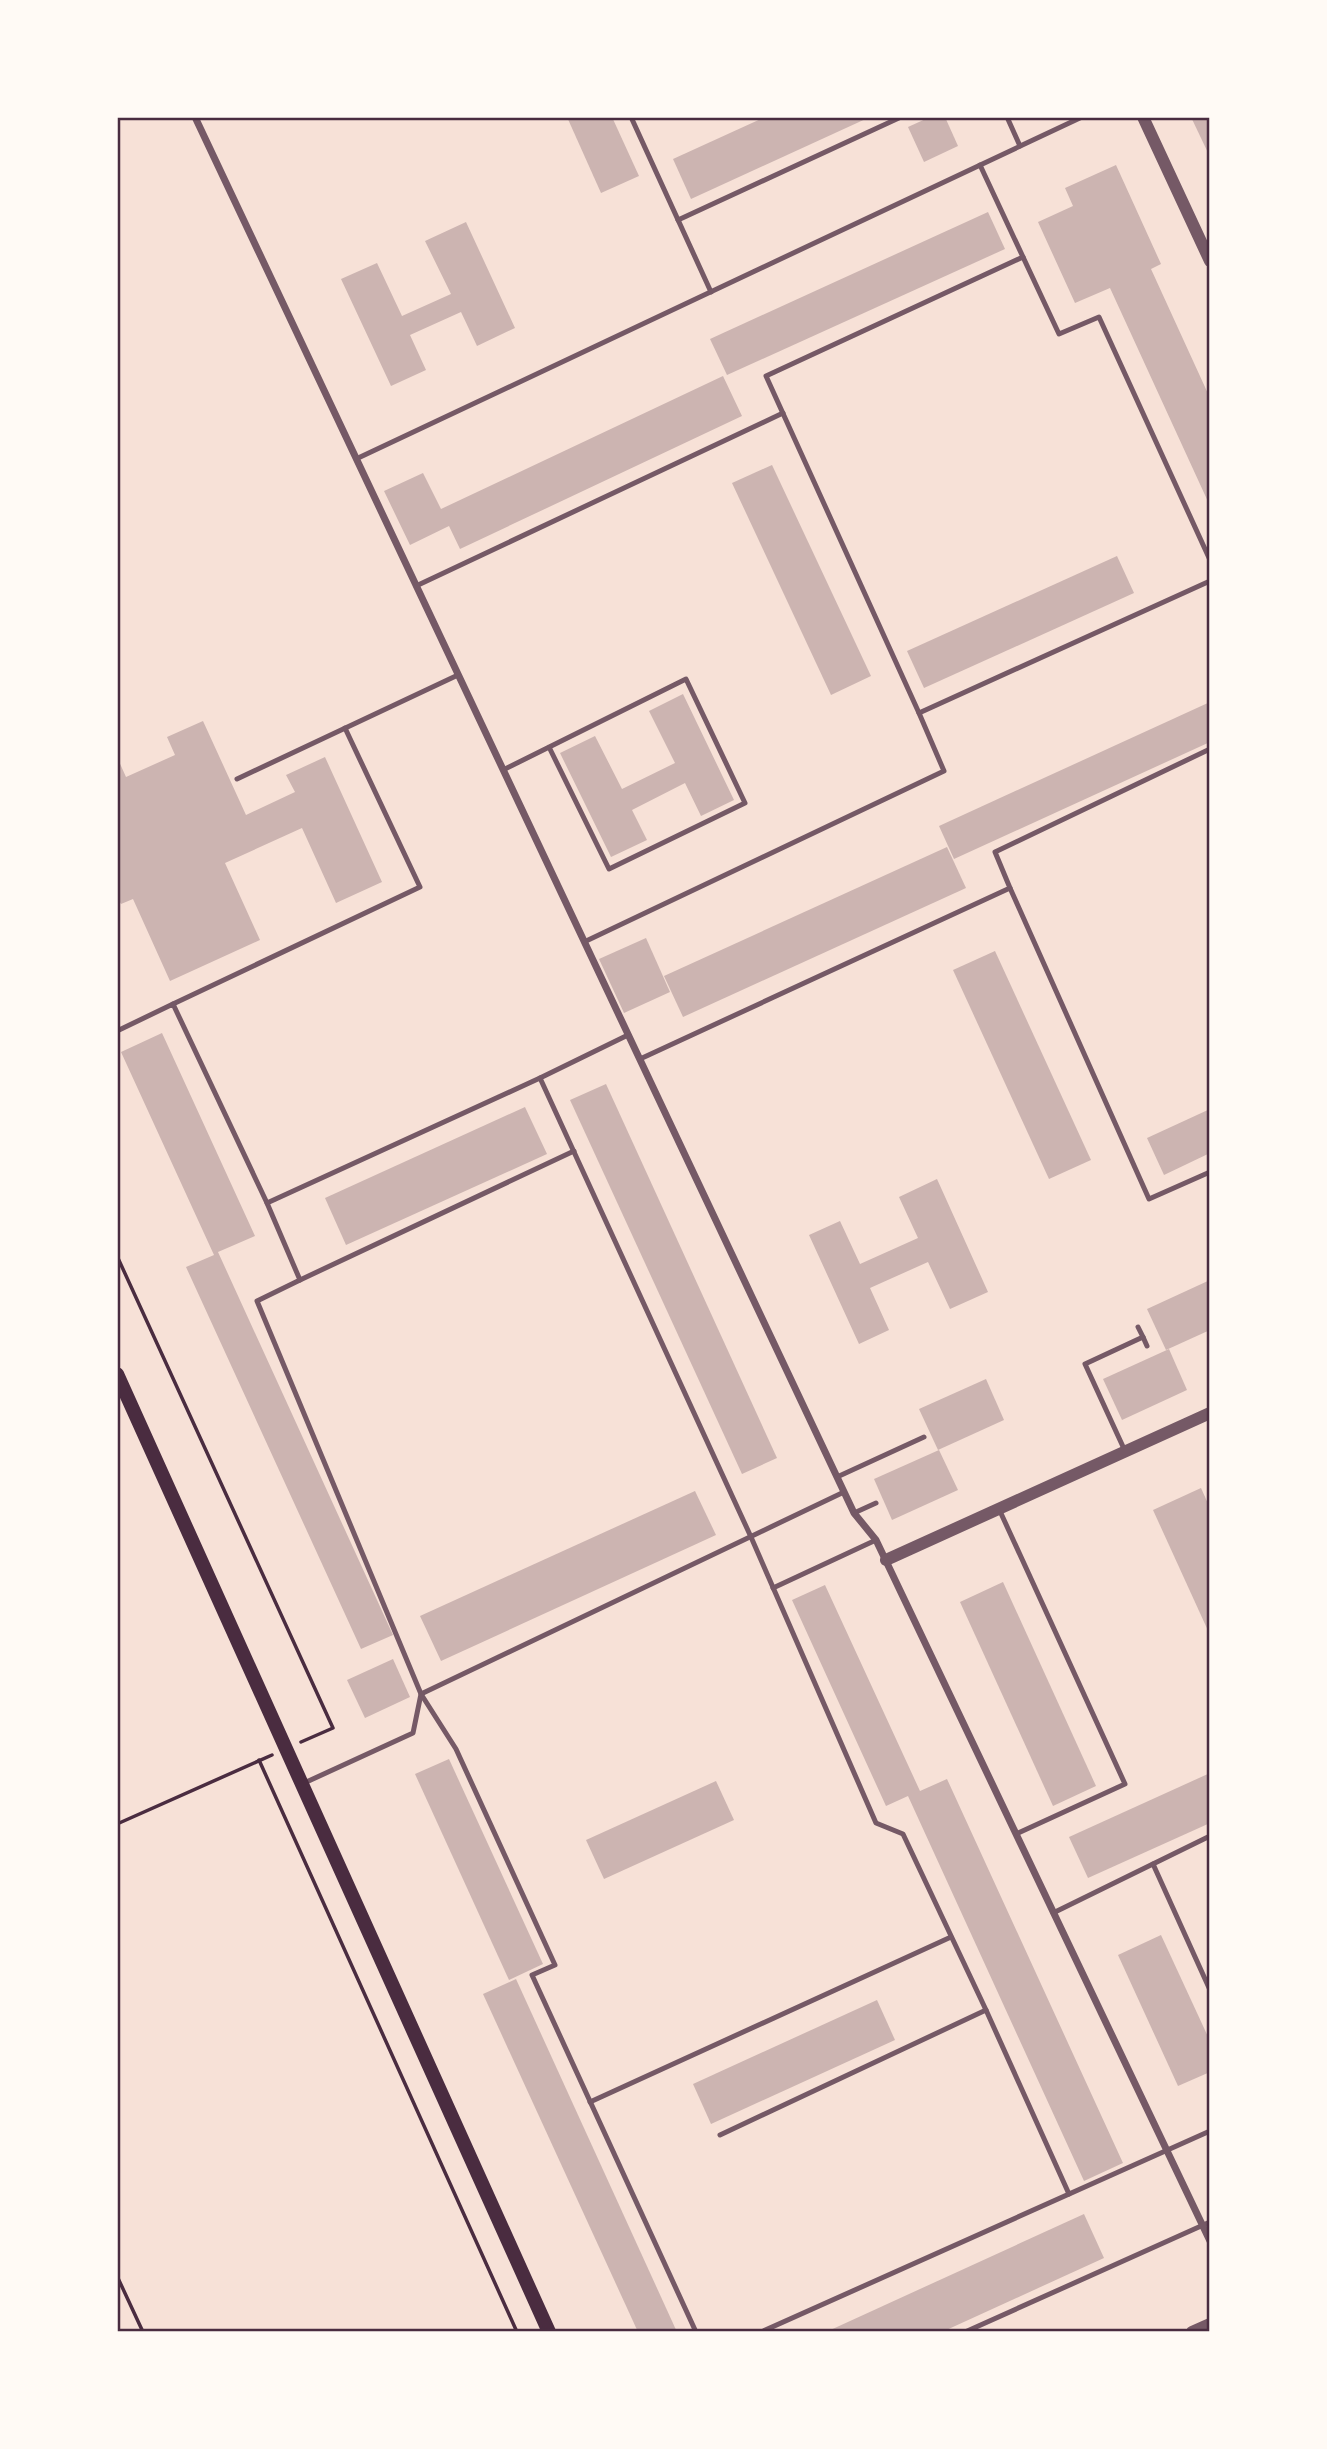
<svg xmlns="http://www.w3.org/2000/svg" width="1327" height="2449" viewBox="0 0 1327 2449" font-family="Bitter,serif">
  <rect width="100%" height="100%" fill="#f7e1d7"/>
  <!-- building -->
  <g fill="#ccb4b1">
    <path d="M567,117H612L639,176L601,193Z"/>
    <path d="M765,117H870L691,199L673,159Z"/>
    <path d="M930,117H945L958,146L924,162L908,127Z"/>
    <path d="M1191,117H1210V157Z"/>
    <path d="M1116,165L1161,264L1151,269L1210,398V506L1110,288L1075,303L1038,222L1073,206L1065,188Z"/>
    <path d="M988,212L1005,249L727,375L710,339Z"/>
    <path d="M466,222L515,328L477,346L461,312L410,335L426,370L391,386L341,279L377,263L402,316L451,294L425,241Z"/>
    <path d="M723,376L742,416L460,549L449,526L410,545L384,491L423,473L441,509Z"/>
    <path d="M772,465L871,676L831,695L732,483Z"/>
    <path d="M1117,556L1134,593L924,688L907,651Z"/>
    <path d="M683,694L734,800L701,816L685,783L632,810L647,840L611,857L560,753L595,736L622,789L675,763L649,711Z"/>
    <path d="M1210,702V742L954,859L939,826Z"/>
    <path d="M203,721L246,815L295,792L286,775L325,757L382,882L336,903L302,828L225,863L260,940L170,981L133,899L121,904L117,897V757L126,777L175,755L167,737Z"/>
    <path d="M947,847L966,888L683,1017L664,976Z"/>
    <path d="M646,938L670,992L624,1013L599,959Z"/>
    <path d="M995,951L1091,1160L1049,1179L953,970Z"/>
    <path d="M162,1033L255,1236L218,1252L393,1635L361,1649L186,1267L214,1255L121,1052Z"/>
    <path d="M606,1084L777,1458L742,1474L570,1100Z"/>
    <path d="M525,1107L547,1154L346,1245L325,1198Z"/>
    <path d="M1210,1109V1153L1164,1175L1147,1138Z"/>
    <path d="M937,1179L988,1292L950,1309L928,1262L870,1288L889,1330L859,1344L809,1235L840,1221L860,1264L918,1238L899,1197Z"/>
    <path d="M1210,1280V1330L1166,1350L1147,1309Z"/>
    <path d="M1169,1349L1187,1390L1122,1420L1103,1379Z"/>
    <path d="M986,1379L1004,1420L938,1450L919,1409Z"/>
    <path d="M939,1450L958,1490L892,1520L874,1479Z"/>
    <path d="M1201,1488L1210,1508V1635L1153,1510Z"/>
    <path d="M695,1491L716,1535L441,1661L420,1616Z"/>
    <path d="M1003,1582L1096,1786L1053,1806L960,1602Z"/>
    <path d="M825,1585L920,1791L947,1779L1123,2163L1084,2181L908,1796L886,1806L792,1600Z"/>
    <path d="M393,1659L410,1697L365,1718L347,1680Z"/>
    <path d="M449,1759L543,1964L509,1980L415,1774Z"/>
    <path d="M1210,1773V1823L1088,1878L1069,1837Z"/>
    <path d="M716,1781L734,1820L604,1879L586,1840Z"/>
    <path d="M1161,1935L1210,2041V2072L1178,2086L1118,1955Z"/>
    <path d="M516,1979L677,2332H638L483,1994Z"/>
    <path d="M877,2000L895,2040L711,2124L693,2084Z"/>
    <path d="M1084,2214L1104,2258L942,2332H826Z"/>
  </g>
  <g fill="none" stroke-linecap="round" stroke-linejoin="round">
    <!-- path -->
    <g stroke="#4a2c40" stroke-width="3.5">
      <path d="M117,1256L333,1728L301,1742"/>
      <path d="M259,1760L517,2332"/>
      <path d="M117,1824L272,1755"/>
      <path d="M117,2276L143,2332"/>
    </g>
    <!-- service -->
    <g stroke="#755966" stroke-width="5">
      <path d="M631,117L711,292"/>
      <path d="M1007,117L1020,146"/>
      <path d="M980,165L1059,334L1099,317L1210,560"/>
      <path d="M678,220L901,117"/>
      <path d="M1023,257L766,376L919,713L1210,581"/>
      <path d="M356,459L1082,117"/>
      <path d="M416,586L783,413"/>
      <path d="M503,770L686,679L745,803L609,869L549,747"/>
      <path d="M237,779L458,675"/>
      <path d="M1010,888L1149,1199L1210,1172"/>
      <path d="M584,942L944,771L919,713"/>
      <path d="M173,1004L420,887L345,728"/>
      <path d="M117,1031L173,1004L267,1203L300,1280L257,1301L421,1694L456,1749L555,1965L532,1975L696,2332"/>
      <path d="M628,1035L540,1078L751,1537L876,1823L903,1834L986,2010L1069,2194"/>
      <path d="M640,1059L1010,888L995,852L1210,749"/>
      <path d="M267,1203L540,1078"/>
      <path d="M300,1280L574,1151"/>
      <path d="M1138,1327L1143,1337"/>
      <path d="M1125,1451L1085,1364L1143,1337L1147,1346"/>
      <path d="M837,1477L924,1437"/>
      <path d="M999,1509L1125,1784L1016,1834"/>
      <path d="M854,1513L876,1503"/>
      <path d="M773,1588L876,1540"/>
      <path d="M302,1784L413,1733L421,1694L844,1492"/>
      <path d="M1153,1864L1210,1990"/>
      <path d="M1053,1913L1210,1836"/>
      <path d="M590,2102L951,1937"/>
      <path d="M720,2135L986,2010"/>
      <path d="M761,2332L1210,2131"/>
      <path d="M965,2332L1210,2222"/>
    </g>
    <!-- minor -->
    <path stroke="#755966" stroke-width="7" d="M195,117L854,1513L876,1540L1210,2241"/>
    <!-- tertiary -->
    <g stroke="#755966" stroke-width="12">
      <path d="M1143,117L1210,261"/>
      <path d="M886,1560L1210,1413"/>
      <path d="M1192,2332L1210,2324"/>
    </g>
    <!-- secondary -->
    <path stroke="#4a2c40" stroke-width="14" d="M117,1374L549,2332"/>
  </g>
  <!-- border -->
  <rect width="1327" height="2449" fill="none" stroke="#fffaf5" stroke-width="238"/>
  <rect x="119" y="119" width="1089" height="2211" fill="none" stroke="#4a2c40" stroke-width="2.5"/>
</svg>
